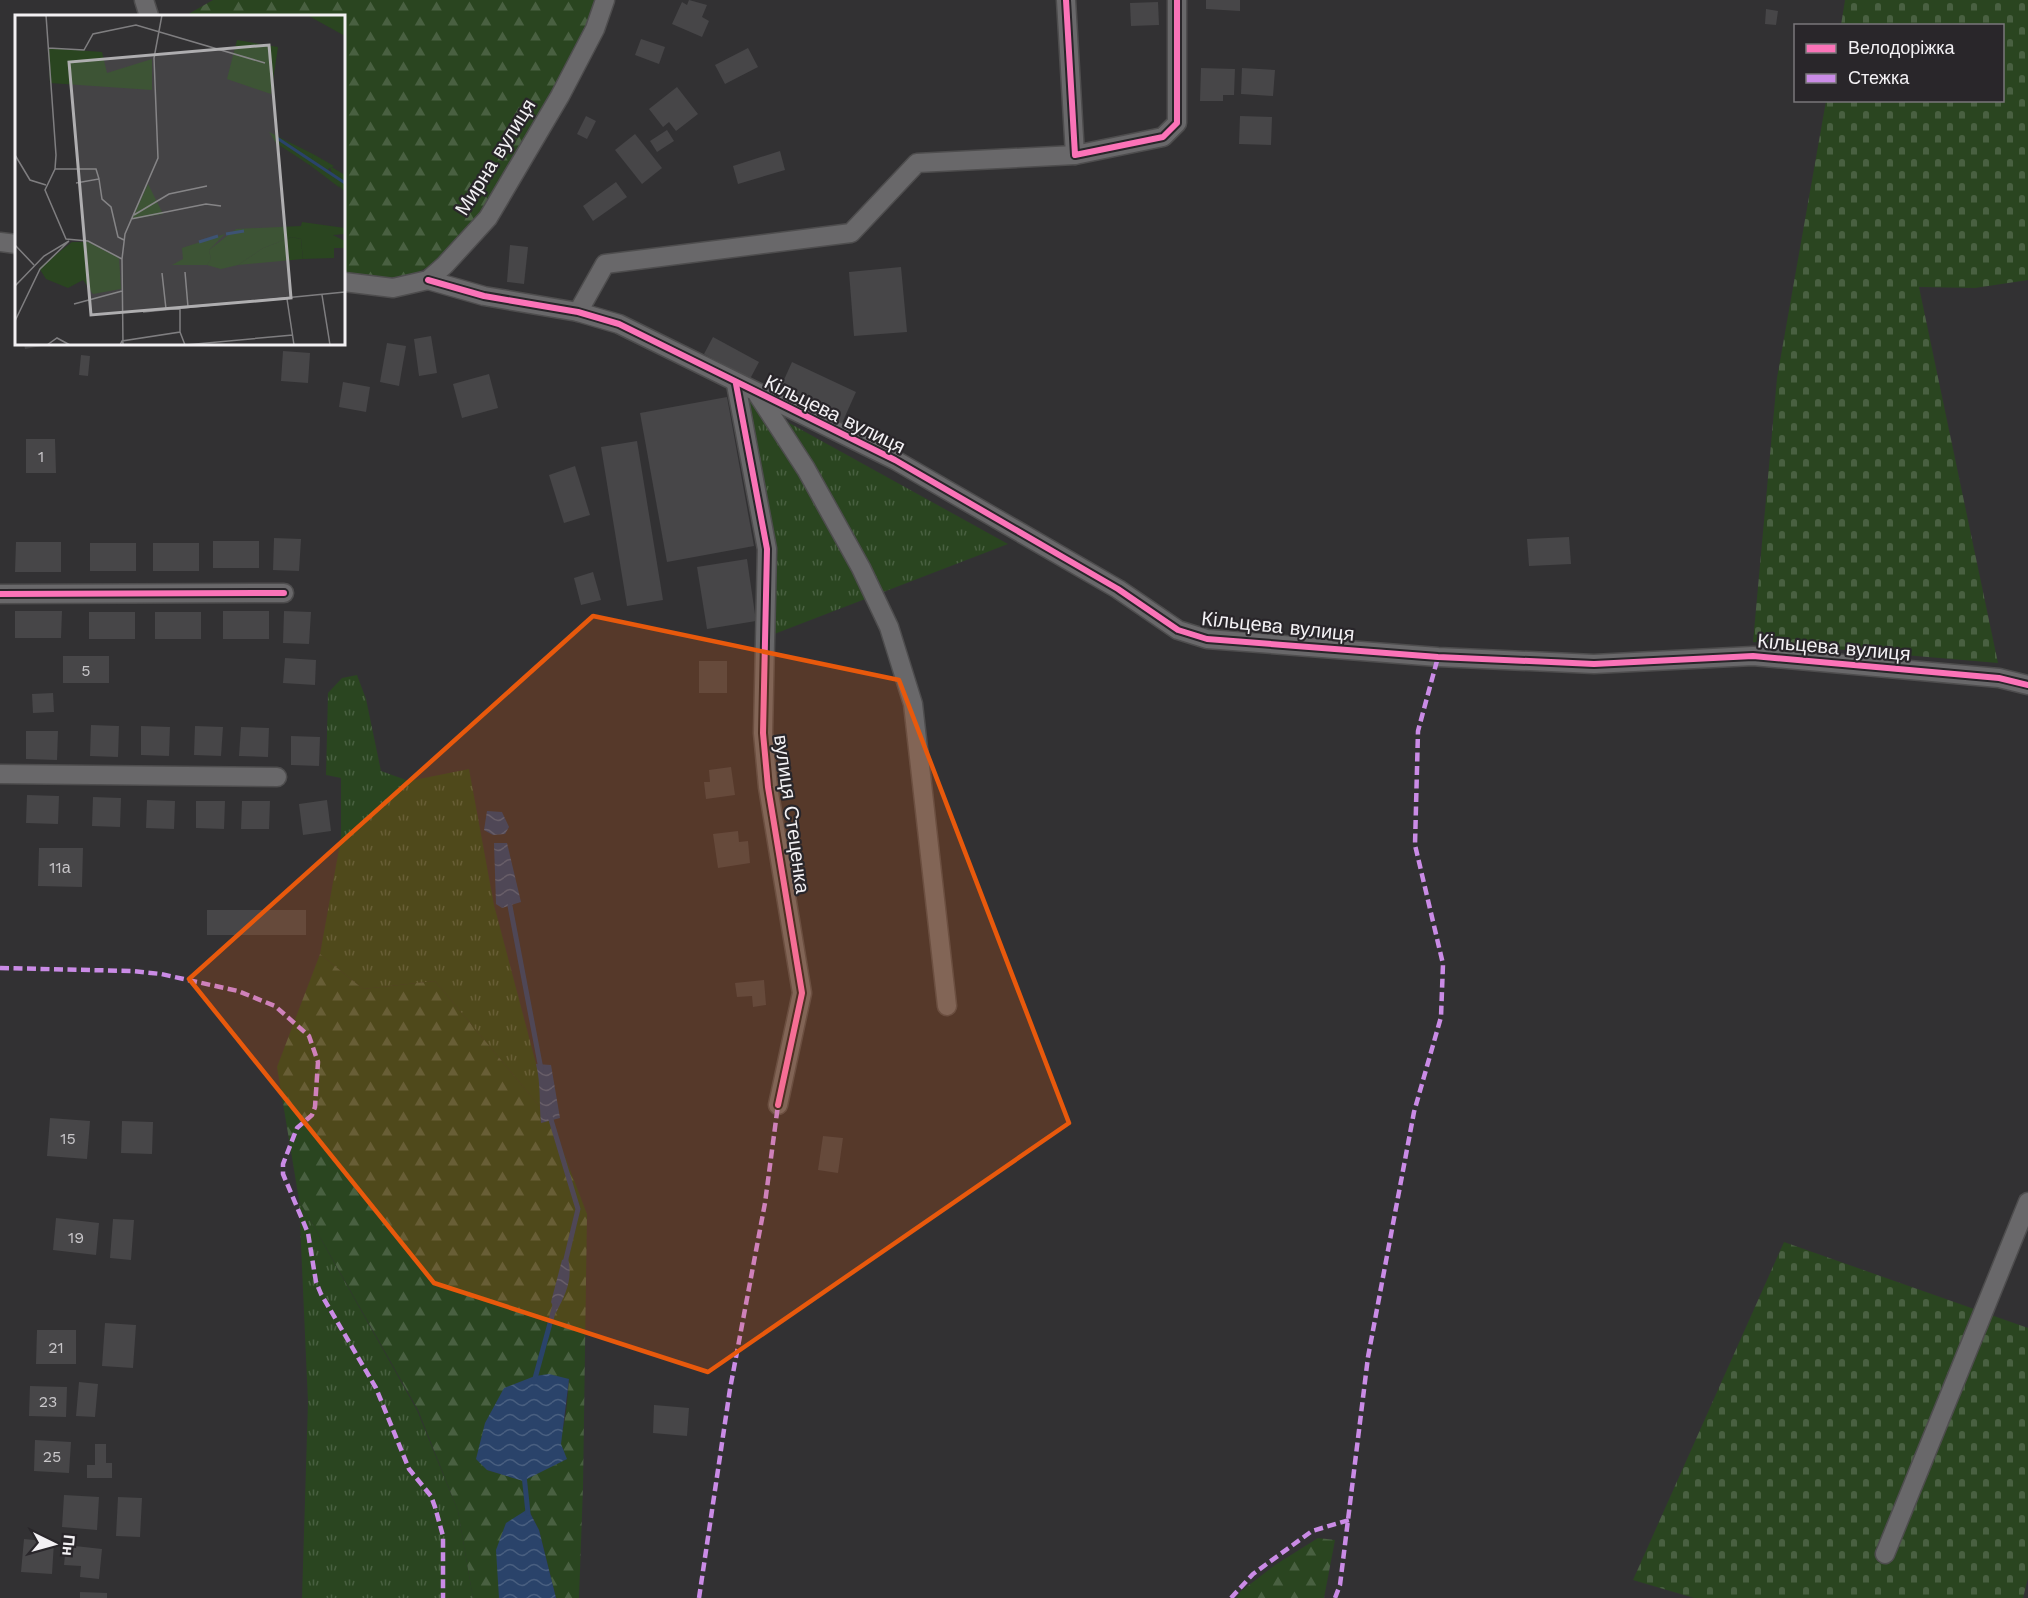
<svg xmlns="http://www.w3.org/2000/svg" width="2028" height="1598" viewBox="0 0 2028 1598" font-family="'Work Sans',sans-serif">
  <defs>
    <pattern id="grass-tufts" width="24" height="20" patternUnits="userSpaceOnUse" patternTransform="scale(1.5)"><rect width="24" height="20" fill="#2a4520"/><path d="M3 7l-1-3M5 7V3M7 7l1-3M15 17l-1-3M17 17v-4M19 17l1-3" fill="none" stroke="#496041"/></pattern>
    <pattern id="forest-firs" width="22" height="20" patternUnits="userSpaceOnUse" patternTransform="scale(1.5)"><rect width="22" height="20" fill="#2a4520"/><path d="M5 1l3.5 6h-7zM16 11l3.5 6h-7z" fill="#496041"/></pattern>
    <pattern id="cemetery-stones" width="16" height="16" patternUnits="userSpaceOnUse" patternTransform="scale(1.5)"><rect width="16" height="16" fill="#2a4520"/><path d="M2 7V4a2 2 0 0 1 4 0v3zM10 15v-3a2 2 0 0 1 4 0v3z" fill="#496041"/></pattern>
    <pattern id="water-waves" width="16" height="10" patternUnits="userSpaceOnUse" patternTransform="scale(1.5)"><rect width="16" height="10" fill="#2a436a"/><path d="M0 5q4-4 8 0t8 0" fill="none" stroke="#495f80"/></pattern>
  </defs>
  <rect width="100%" height="100%" fill="#323133"/>
  <!-- grass -->
  <g fill="url(#grass-tufts)">
    <path d="M735,393L1008,544L759,640L762,549Z"/>
    <path d="M357,675L366,699L381,771L409,781L469,769L494,905L551,1120L435,981L363,989L320,954L341,838V778L326,775L328,693L342,678Z"/>
    <path d="M299,1200L417,1410L458,1511L473,1598H302L308,1402Z"/>
  </g>
  <!-- forest -->
  <g fill="url(#forest-firs)" fill-rule="evenodd">
    <path d="M213,0H596L587,25L552,92L481,215L438,262L408,277L391,281L344,275V16H185Z"/>
    <path d="M320,954L363,989L435,981L551,1120L587,1214L583,1487L579,1598H556L539,1530L528,1509L499,1598H473L458,1511L418,1410L299,1200L277,1067ZM569,1378C566,1421 565,1458 523,1480L487,1470Z"/>
    <path d="M1318,1538L1335,1540L1324,1598H1237L1240,1592L1275,1565Z"/>
  </g>
  <!-- cemetery -->
  <g fill="url(#cemetery-stones)">
    <path d="M1845,0H2028V280L1975,288L1919,287L1998,663L1753,642L1777,378L1826,101L2002,100V26L1841,25Z"/>
    <path d="M1784,1242L2028,1328V1578L2023,1598H1694L1633,1580Z"/>
  </g>
  <!-- water -->
  <g fill="url(#water-waves)">
    <path d="M487,811L502,812L509,827L505,834L493,835L484,830Z"/>
    <path d="M494,843H507L521,902L502,908L496,904Z"/>
    <path d="M536,1064L551,1065L560,1118L541,1123C539,1103 541,1084 536,1064Z"/>
    <path d="M568,1258C573,1280 566,1293 556,1313L551,1302L562,1260Z"/>
    <path d="M549,1374L569,1379L561,1444L567,1459L523,1481L487,1470L476,1459L485,1423L504,1388L535,1376Z"/>
    <path d="M528,1509L539,1530L556,1598H499L496,1550L506,1523Z"/>
  </g>
  <g fill="none" stroke-linecap="round" stroke-linejoin="round">
    <!-- stream -->
    <g stroke="#2a436a" stroke-width="5">
      <path d="M510,906L541,1069"/>
      <path d="M549,1113L578,1209L565,1263"/>
      <path d="M534,1382L555,1305"/>
      <path d="M524,1475L528,1513"/>
    </g>
  </g>
  <!-- building -->
  <g fill="#474648">
    <path d="M689,0L707,5L702,17L709,21L702,37L672,24L682,2L687,5Z"/>
    <path d="M1206,0H1240V11L1206,9Z"/>
    <path d="M1158,2L1159,25L1131,26L1130,3Z"/>
    <path d="M1766,9L1778,11L1776,25L1765,24Z"/>
    <path d="M641,39L665,47L659,64L635,55Z"/>
    <path d="M748,48L758,67L725,84L715,65Z"/>
    <path d="M1201,68L1235,69L1234,95H1223V101H1200Z"/>
    <path d="M1242,68L1275,70L1273,96L1241,94Z"/>
    <path d="M677,87L698,114L676,131L669,122L663,127L649,109Z"/>
    <path d="M586,116L596,121L587,139L577,134Z"/>
    <path d="M1240,116L1272,117L1271,145L1239,144Z"/>
    <path d="M667,130L674,141L657,152L650,141Z"/>
    <path d="M635,134L662,168L642,184L615,150Z"/>
    <path d="M780,151L785,170L738,184L733,166Z"/>
    <path d="M616,182L627,197L593,221L583,206Z"/>
    <path d="M510,245L528,247L524,284L507,282Z"/>
    <path d="M901,267L907,332L854,336L849,272Z"/>
    <path d="M431,336L437,373L419,376L414,339Z"/>
    <path d="M713,337L759,362L750,379L704,354Z"/>
    <path d="M387,343L406,346L399,386L380,382Z"/>
    <path d="M24,344H47V345L25,349Z"/>
    <path d="M283,351L310,353L308,383L281,381Z"/>
    <path d="M81,355L90,356L88,376L79,375Z"/>
    <path d="M792,362L856,392L842,423L778,393Z"/>
    <path d="M489,374L498,408L462,418L453,384Z"/>
    <path d="M343,382L370,387L366,412L339,407Z"/>
    <path d="M727,397L754,546L667,562L640,413Z"/>
    <path d="M26,439H55L56,473H26Z"/>
    <path d="M637,441L663,600L627,606L601,447Z"/>
    <path d="M575,466L590,515L564,523L549,475Z"/>
    <path d="M1569,537L1571,564L1529,566L1527,539Z"/>
    <path d="M274,538L301,539L299,571L273,570Z"/>
    <rect x="213" y="541" width="46" height="27"/>
    <path d="M16,542H61V572H15Z"/>
    <rect x="90" y="543" width="46" height="28"/>
    <rect x="153" y="543" width="46" height="28"/>
    <path d="M747,559L756,621L707,629L697,567Z"/>
    <path d="M593,572L601,600L581,605L574,578Z"/>
    <path d="M15,611H62L61,638H15Z"/>
    <rect x="223" y="611" width="46" height="28"/>
    <path d="M284,611L311,612L309,644L283,643Z"/>
    <rect x="89" y="612" width="46" height="27"/>
    <rect x="155" y="612" width="46" height="27"/>
    <rect x="63" y="656" width="46" height="27"/>
    <path d="M285,658L316,660L315,685L283,683Z"/>
    <rect x="699" y="661" width="28" height="32"/>
    <path d="M53,693L54,712L33,713L32,694Z"/>
    <path d="M91,725L119,726L118,757L90,756Z"/>
    <path d="M141,726L170,727L169,756L141,755Z"/>
    <path d="M195,726L223,727L221,756L194,755Z"/>
    <path d="M241,727L269,728L268,757L239,756Z"/>
    <path d="M26,731H58L57,760L26,759Z"/>
    <path d="M291,736L320,737L319,766L291,765Z"/>
    <path d="M731,767L735,795L706,799L704,782H710L709,770Z"/>
    <path d="M27,795L59,796L58,824L26,823Z"/>
    <path d="M93,797L121,798L120,827L92,826Z"/>
    <path d="M147,800L175,801L174,829L146,828Z"/>
    <path d="M327,800L331,831L303,835L299,804Z"/>
    <path d="M196,801H225L224,829L196,828Z"/>
    <path d="M242,801H270L269,829H241Z"/>
    <path d="M738,831L739,842L748,841L750,863L718,868L713,834Z"/>
    <path d="M39,848H83L82,887L38,886Z"/>
    <rect x="207" y="910" width="99" height="25"/>
    <path d="M764,980L766,1005L753,1007L752,996L737,997L735,983Z"/>
    <path d="M50,1118L90,1121L87,1159L47,1156Z"/>
    <path d="M122,1121L153,1122L152,1154L121,1153Z"/>
    <path d="M823,1136L843,1138L838,1173L818,1170Z"/>
    <path d="M56,1218L99,1223L96,1255L53,1250Z"/>
    <path d="M113,1219L134,1220L131,1260L110,1258Z"/>
    <path d="M105,1323L136,1325L133,1368L102,1366Z"/>
    <path d="M37,1330H76V1364H36Z"/>
    <path d="M79,1382L98,1384L95,1417L76,1416Z"/>
    <path d="M30,1386L67,1387L66,1417L29,1416Z"/>
    <path d="M654,1405L689,1408L687,1436L653,1433Z"/>
    <path d="M35,1440L71,1442L69,1473L34,1471Z"/>
    <path d="M95,1444H106V1463H112V1478H87V1465H95Z"/>
    <path d="M64,1495L99,1497L97,1530L62,1527Z"/>
    <path d="M118,1497L142,1498L140,1537L116,1536Z"/>
    <path d="M24,1539L54,1542L52,1574L21,1572Z"/>
    <path d="M66,1545L102,1549L99,1579L80,1577L81,1566L64,1565Z"/>
    <path d="M80,1592L107,1593V1598H80Z"/>
  </g>
  <g fill="none" stroke-linecap="round" stroke-linejoin="round">
    <defs>
      <g id="minor">
        <path d="M144,0L149,16"/>
        <path d="M1066,0L1075,155L1163,137L1177,123V0"/>
        <path d="M0,242L16,244"/>
        <path d="M428,280L484,296L578,312L619,324L895,460L1118,589L1178,630L1207,639L1438,657L1594,664L1753,656L1999,678L2028,685"/>
        <path d="M344,282L393,288L428,280L445,265L488,218L560,96L595,29L605,0"/>
        <path d="M578,312L605,264L851,233L917,163L1075,155"/>
        <path d="M736,384L767,549L763,733L768,787L802,993L778,1105"/>
        <path d="M758,395L806,469L861,568L889,627L913,704L947,1006"/>
        <path d="M0,594L284,593"/>
        <path d="M0,774L277,777"/>
        <path d="M1885,1554L2028,1202"/>
      </g>
    </defs>
    <!-- minor casing -->
    <use href="#minor" stroke="#4e4d4e" stroke-width="21"/>
    <!-- minor -->
    <use href="#minor" stroke="#69686a" stroke-width="18"/>
    <!-- quiet -->
    <g stroke="#ca8be6" stroke-width="4.5" stroke-dasharray="9 4.5" stroke-linecap="butt">
      <path d="M0,968L132,971L161,974L238,991L275,1006L309,1036L318,1062L315,1107L312,1115L297,1128L283,1164V1174L308,1233L316,1282L321,1294L376,1388L409,1469L431,1496L435,1507L443,1536V1598"/>
      <path d="M699,1598L730,1389L765,1203L778,1105"/>
      <path d="M1231,1598L1253,1574L1312,1531L1349,1520"/>
      <path d="M1335,1598L1340,1585L1368,1357L1414,1112L1441,1017L1443,964L1415,845L1418,731L1438,657"/>
    </g>
    <defs>
      <g id="cycleway">
        <path d="M1066,0L1075,155L1163,137L1177,123V0"/>
        <path d="M428,280L484,296L578,312L619,324L895,460L1118,589L1178,630L1207,639L1438,657L1594,664L1753,656L1999,678L2028,685"/>
        <path d="M736,384L767,549L763,733L768,787L802,993L778,1105"/>
        <path d="M0,594L284,593"/>
      </g>
    </defs>
    <!-- cycleway casing -->
    <use href="#cycleway" stroke="#29262a" stroke-width="10"/>
    <!-- cycleway -->
    <use href="#cycleway" stroke="#fb73b8" stroke-width="6"/>
  </g>
  <!-- marked area -->
  <path fill="#e8590c" fill-opacity="0.2" stroke="#e8590c" stroke-width="4.5" stroke-linejoin="round" d="M593,616L899,680L1069,1123L708,1372L434,1283L189,979Z"/>
  <g text-anchor="middle" dominant-baseline="central" stroke-width="4.5" stroke-linejoin="round" paint-order="stroke">
    <!-- number labels -->
    <g font-size="16" fill="#c8c6c9">
      <text x="41" y="456">1</text>
      <text x="86" y="670">5</text>
      <text x="60" y="867">11а</text>
      <text x="68" y="1138">15</text>
      <text x="76" y="1237">19</text>
      <text x="56" y="1347">21</text>
      <text x="48" y="1401">23</text>
      <text x="52" y="1456">25</text>
    </g>
    <!-- street labels -->
    <g font-size="20" fill="#f3f1f4" stroke="#29262a">
      <text transform="translate(495 157) rotate(-58)">Мирна вулиця</text>
      <text transform="translate(835 414) rotate(26)">Кільцева вулиця</text>
      <text transform="translate(1278 626) rotate(6)">Кільцева вулиця</text>
      <text transform="translate(1834 647) rotate(5)">Кільцева вулиця</text>
      <text transform="translate(792 814) rotate(82)">вулиця Стеценка</text>
    </g>
  </g>
  <!-- overview -->
  <g transform="translate(15 15)">
    <rect width="330" height="330" fill="#323133"/>
    <path d="M133,169L148,199L117,204ZM210,219L194,235L196,244L192,250H157L168,244L167,233ZM277,222L286,224L288,244L223,250L248,233Z" fill="#2a4520"/>
    <path d="M292,0H330V21ZM254,117L298,139L299,149L296,151L261,128ZM315,151L330,160V177L318,165ZM287,207L330,213V219L318,220L330,226V233H319V243L288,244L286,224L277,222L248,233L223,250L206,254L192,250L196,244L194,235L221,214L286,211ZM57,227H73L104,243L106,274L78,279L68,265L53,273L31,264L24,253Z" fill="#2a4520"/>
    <path d="M298,139L319,151L313,154L325,173L296,151Z" fill="#2a4520"/>
    <path d="M222,25L263,32L256,79L212,64ZM33,33L87,37L92,58L137,44V75L35,68Z" fill="#2a4520"/>
    <path fill="none" stroke="#2a436a" stroke-width="3" d="M262,123L330,168M211,219L229,216M184,227L203,221"/>
    <path fill="none" stroke="#7f7e80" stroke-width="1.5" d="M31,0L41,140L40,154L30,175L51,224L73,226L107,244L108,330M33,33L69,35L78,19L121,10L250,48M0,140L15,165L31,170M40,154H81L84,164L61,168M84,164L87,184L96,192L103,222L109,225M119,200L154,179L192,171M116,204L191,189L206,191M0,230L19,250M107,244L110,219L143,143L139,43L147,0M170,257L173,292M147,258L151,294M0,271L29,241L54,226M307,280L315,330M272,284L279,330M59,289L107,276M128,297L330,277M0,306L25,254L54,226M165,317L170,330L278,320M32,330L42,323L55,330M105,330L107,326L165,317V293"/>
    <path fill="#afaeb0" fill-opacity="0.15" stroke="#afaeb0" stroke-width="3" d="M254,30L276,283L76,300L54,47Z"/>
    <rect width="330" height="330" fill="none" stroke="#f3f1f4" stroke-width="3"/>
  </g>
  <!-- legend -->
  <rect x="1794" y="24" width="210" height="78" fill="#29262a" stroke="#7a777b" stroke-width="1.5"/>
  <rect x="1806" y="44" width="30" height="9" fill="#fb73b8" stroke="#7a777b" stroke-width="1.5"/>
  <text x="1848" y="54" font-size="18" fill="#f3f1f4">Велодоріжка</text>
  <rect x="1806" y="74" width="30" height="9" fill="#ca8be6" stroke="#7a777b" stroke-width="1.5"/>
  <text x="1848" y="84" font-size="18" fill="#f3f1f4">Стежка</text>
  <!-- north arrow -->
  <g transform="translate(54 1544) rotate(95)" stroke="#29262a" stroke-width="4.5" paint-order="stroke">
  <path d="M0-4.5L10 22L0 15L-10 22Z" fill="#f3f1f4"/>
  <text y="-9" font-size="16" font-weight="bold" text-anchor="middle" fill="#f3f1f4">Пн</text>
  </g>
</svg>
